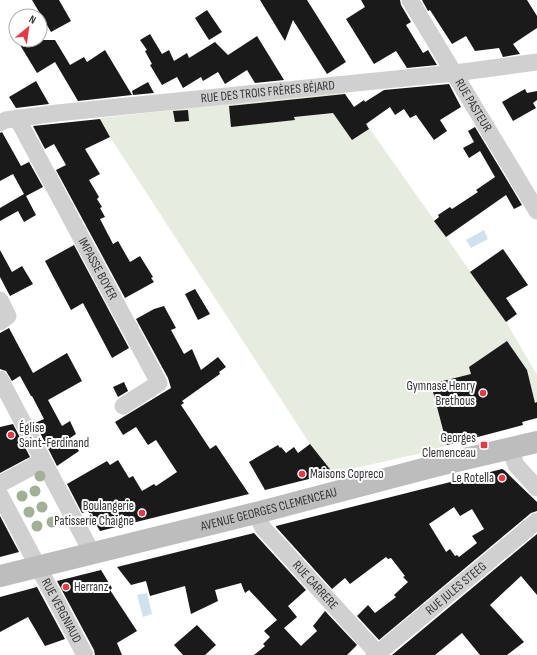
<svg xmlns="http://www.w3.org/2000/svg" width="537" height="655" viewBox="0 0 537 655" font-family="'Sofia Sans Condensed',sans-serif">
  <rect width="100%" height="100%" fill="#fff"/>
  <!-- green -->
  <path fill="#e6ecdf" d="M343,91L506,322L537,375V418L523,422V425L447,445L431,451L333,473L310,444L110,137L100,118Z"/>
  <!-- water -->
  <g fill="#cfe2ee">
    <path d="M484,230L488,239L471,248L466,240Z"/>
    <path d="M147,593L152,614L143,617L137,595Z"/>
  </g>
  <!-- building -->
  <g fill="#1a1a1a" fill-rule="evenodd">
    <path d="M32,0H59L71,21L51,32Z"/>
    <path d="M260,0H307L346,62L327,74L293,20L285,41Z"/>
    <path d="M361,0H400L401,5L411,22L406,25L423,53L428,50L437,65L407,68L396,51L374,64L346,19L365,7Z"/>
    <path d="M422,0H527L537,16V28L513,44L520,54L503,57L499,48L475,51L466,36L452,44L430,10L428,11Z"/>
    <path d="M207,10L222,32L209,40L195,18Z"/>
    <path d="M150,34L162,54L169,50L174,61L187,53L189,58L215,42L228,55L257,36L284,80L255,83L247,70L225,84L218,72L203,81L201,77L183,88L177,77L162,85L150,65L152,64L145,51L147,50L140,40Z"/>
    <path d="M17,40H55L70,65L84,57L87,62L105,50L132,95L78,101L55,62L37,73Z"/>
    <path d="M36,81L49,104L16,108L9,97Z"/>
    <path d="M148,82L154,93L133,95L132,91Z"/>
    <path d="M449,84L461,107L440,120L447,131L434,140L416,115L410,118L404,109L395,115L390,107L366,124L369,129L352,140L333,113L294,117L295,120L231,127L229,106L345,94L354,107L364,100L365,102L384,90Z"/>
    <path d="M525,89L527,93L537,91V100L533,103L536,108L513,121L502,102Z"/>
    <path d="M188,110L189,121L175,122L173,111Z"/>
    <path d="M100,119L110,137L85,149L100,174L89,180L99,197L97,199L102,207L100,208L105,217L100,219L113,244L118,241L130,262L140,256L153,277L151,278L154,282L125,298L56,170L66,165L54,144L45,149L33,126Z"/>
    <path d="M475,127L522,205L514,209L506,195L446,237L434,221L439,217L438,215L450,207L452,209L478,192L476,190L495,177L480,151L469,158L463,148L474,142L468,131Z"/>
    <path d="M2,132L21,166L29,162L43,187L26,196L36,215L24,222L18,211L0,221V208L24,194L13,174L0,181V133Z"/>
    <path d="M74,245L129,348L112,358L83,303L71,310L45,261Z"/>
    <path d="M503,249L528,285L506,298L517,314L506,322L470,272Z"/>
    <path d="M0,250L12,272L22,266L33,284L10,296L0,277Z"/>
    <path d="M195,289L210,314L198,320L185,294Z"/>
    <path d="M164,306L176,328L171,330L184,354L192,349L201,370L218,357L226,367L219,372L220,374L182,401L184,403L181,405L210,449L216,445L249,494L100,531L88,511L82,513L67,484L107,461L110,465L118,460L129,478L133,476L142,491L154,484L156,486L177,472L156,440L148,445L136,427L123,435L115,422L171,388L168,378L136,319L154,309Z"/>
    <path d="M9,328L33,373L67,353L82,381L48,400L62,426L70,421L76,434L70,438L79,451L57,466L35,423L44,419L32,396H31L20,376L12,381L6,371L0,369V333Z"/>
    <path d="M507,341L527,370L535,403L537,402V418L522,422L523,425L447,445L431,384L471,374L469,367Z"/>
    <path d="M124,382L128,391L118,397L113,387Z"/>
    <path d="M13,424L30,457L0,473V427Z"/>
    <path d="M310,444L333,473L265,490L249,462L278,445L280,448L281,447L286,453L294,447L298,453Z"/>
    <path d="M502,469L504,470L537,502V511L531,513L379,640L357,616L368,605L375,613L396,597L394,595L408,582L403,577L405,576L391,558L388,559L386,557L350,584L345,578L332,589L276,527V526ZM454,507L460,516L472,509L484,529L472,536L477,543L459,557L457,555L455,556L450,549L446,552L445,550L429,524Z"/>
    <path d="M0,516L19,552L0,557Z"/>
    <path d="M254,533L306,590L288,606L297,617L284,628L301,646L317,631L313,626L325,611L357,645L347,655H254L265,646L263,644L270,637L264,631L277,620L249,590L245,593L241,583L215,590L218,601L191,614L185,586L150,596L146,581L131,585L117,567Z"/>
    <path d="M537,534V595L521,576L490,605L524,642L507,655H480L462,633L435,655H392Z"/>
    <path d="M101,570L112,588L110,590L137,631L117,643L122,655H95L94,650L57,581Z"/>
    <path d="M37,587L65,639L45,646L28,617L0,632V597Z"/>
    <path d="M197,625L216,645L205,655H183L174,645Z"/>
  </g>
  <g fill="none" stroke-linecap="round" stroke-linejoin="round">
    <!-- minor -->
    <g stroke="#d0d0d0" stroke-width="17">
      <path id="s1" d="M410,0L537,211"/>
      <path id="s2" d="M17,118L159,383L123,406"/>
      <path id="s3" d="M0,123L6,120L57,113L455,73L537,62"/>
      <path d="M0,300L8,316L0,322"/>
      <path d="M0,379L92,553"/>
      <path d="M510,449L516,465L537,488"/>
      <path d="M0,484L43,461"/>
      <path id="s4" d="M0,495L85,655"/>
      <path id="s5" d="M256,513L263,528L379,655"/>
      <path id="s6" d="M374,655L377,654L537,521"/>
    </g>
    <!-- secondary -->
    <path stroke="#bdbdbd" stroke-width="22" id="s7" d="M0,576L256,513L435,466L537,442"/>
  </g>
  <!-- trees -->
  <g fill="#a2b095">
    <circle cx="40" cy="476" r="5.5"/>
    <circle cx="35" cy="491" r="5.5"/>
    <circle cx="22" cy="496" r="5.5"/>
    <circle cx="42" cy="507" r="5.5"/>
    <circle cx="29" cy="512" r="5.5"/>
    <circle cx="52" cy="522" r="5.5"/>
    <circle cx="37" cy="526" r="5.5"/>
  </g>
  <!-- markers -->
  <g fill="#e63946" stroke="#fff" stroke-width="1.5">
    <circle cx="483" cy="393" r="4"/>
    <circle cx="11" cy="435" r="4"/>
    <rect x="480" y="441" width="8" height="8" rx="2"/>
    <circle cx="302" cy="474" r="4"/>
    <circle cx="502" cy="478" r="4"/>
    <circle cx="142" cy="513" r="4"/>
    <circle cx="66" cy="587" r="4"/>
  </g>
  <g text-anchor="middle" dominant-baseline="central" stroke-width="4" stroke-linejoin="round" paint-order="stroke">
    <!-- street labels -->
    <g font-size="13" fill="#333" stroke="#fff">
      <text stroke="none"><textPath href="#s3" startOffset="270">RUE DES TROIS FRÈRES BÉJARD</textPath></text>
      <text stroke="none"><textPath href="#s1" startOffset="123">RUE PASTEUR</textPath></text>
      <text stroke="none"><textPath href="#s2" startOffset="171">IMPASSE BOYER</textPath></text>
      <text stroke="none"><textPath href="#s7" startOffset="277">AVENUE GEORGES CLEMENCEAU</textPath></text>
      <text stroke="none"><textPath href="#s5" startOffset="94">RUE CARRERE</textPath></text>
      <text stroke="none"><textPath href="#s6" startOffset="106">RUE JULES STEEG</textPath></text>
      <text stroke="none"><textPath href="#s4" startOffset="131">RUE VERGNIAUD</textPath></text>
    </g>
    <!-- poi labels -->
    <g font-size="13" fill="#333" stroke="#fff" text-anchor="end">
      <text x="475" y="386">Gymnase Henry<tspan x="475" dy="15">Brethous</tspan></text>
      <text x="19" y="428" text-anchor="start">Église<tspan x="19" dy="15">Saint-Ferdinand</tspan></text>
      <text x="476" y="438">Georges<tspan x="476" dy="15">Clemenceau</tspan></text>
      <text x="310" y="474" text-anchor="start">Maisons Copreco</text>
      <text x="494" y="478">Le Rotella</text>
      <text x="134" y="506">Boulangerie<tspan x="134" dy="15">Patisserie Chaigne</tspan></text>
      <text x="74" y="587" text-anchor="start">Herranz</text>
    </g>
  </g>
  <!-- north arrow -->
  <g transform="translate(28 28) rotate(29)"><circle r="19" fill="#ffffff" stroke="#adadad"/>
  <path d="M0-3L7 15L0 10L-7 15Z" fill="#e63946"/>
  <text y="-6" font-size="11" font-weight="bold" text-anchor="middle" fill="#333333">N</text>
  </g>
</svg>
